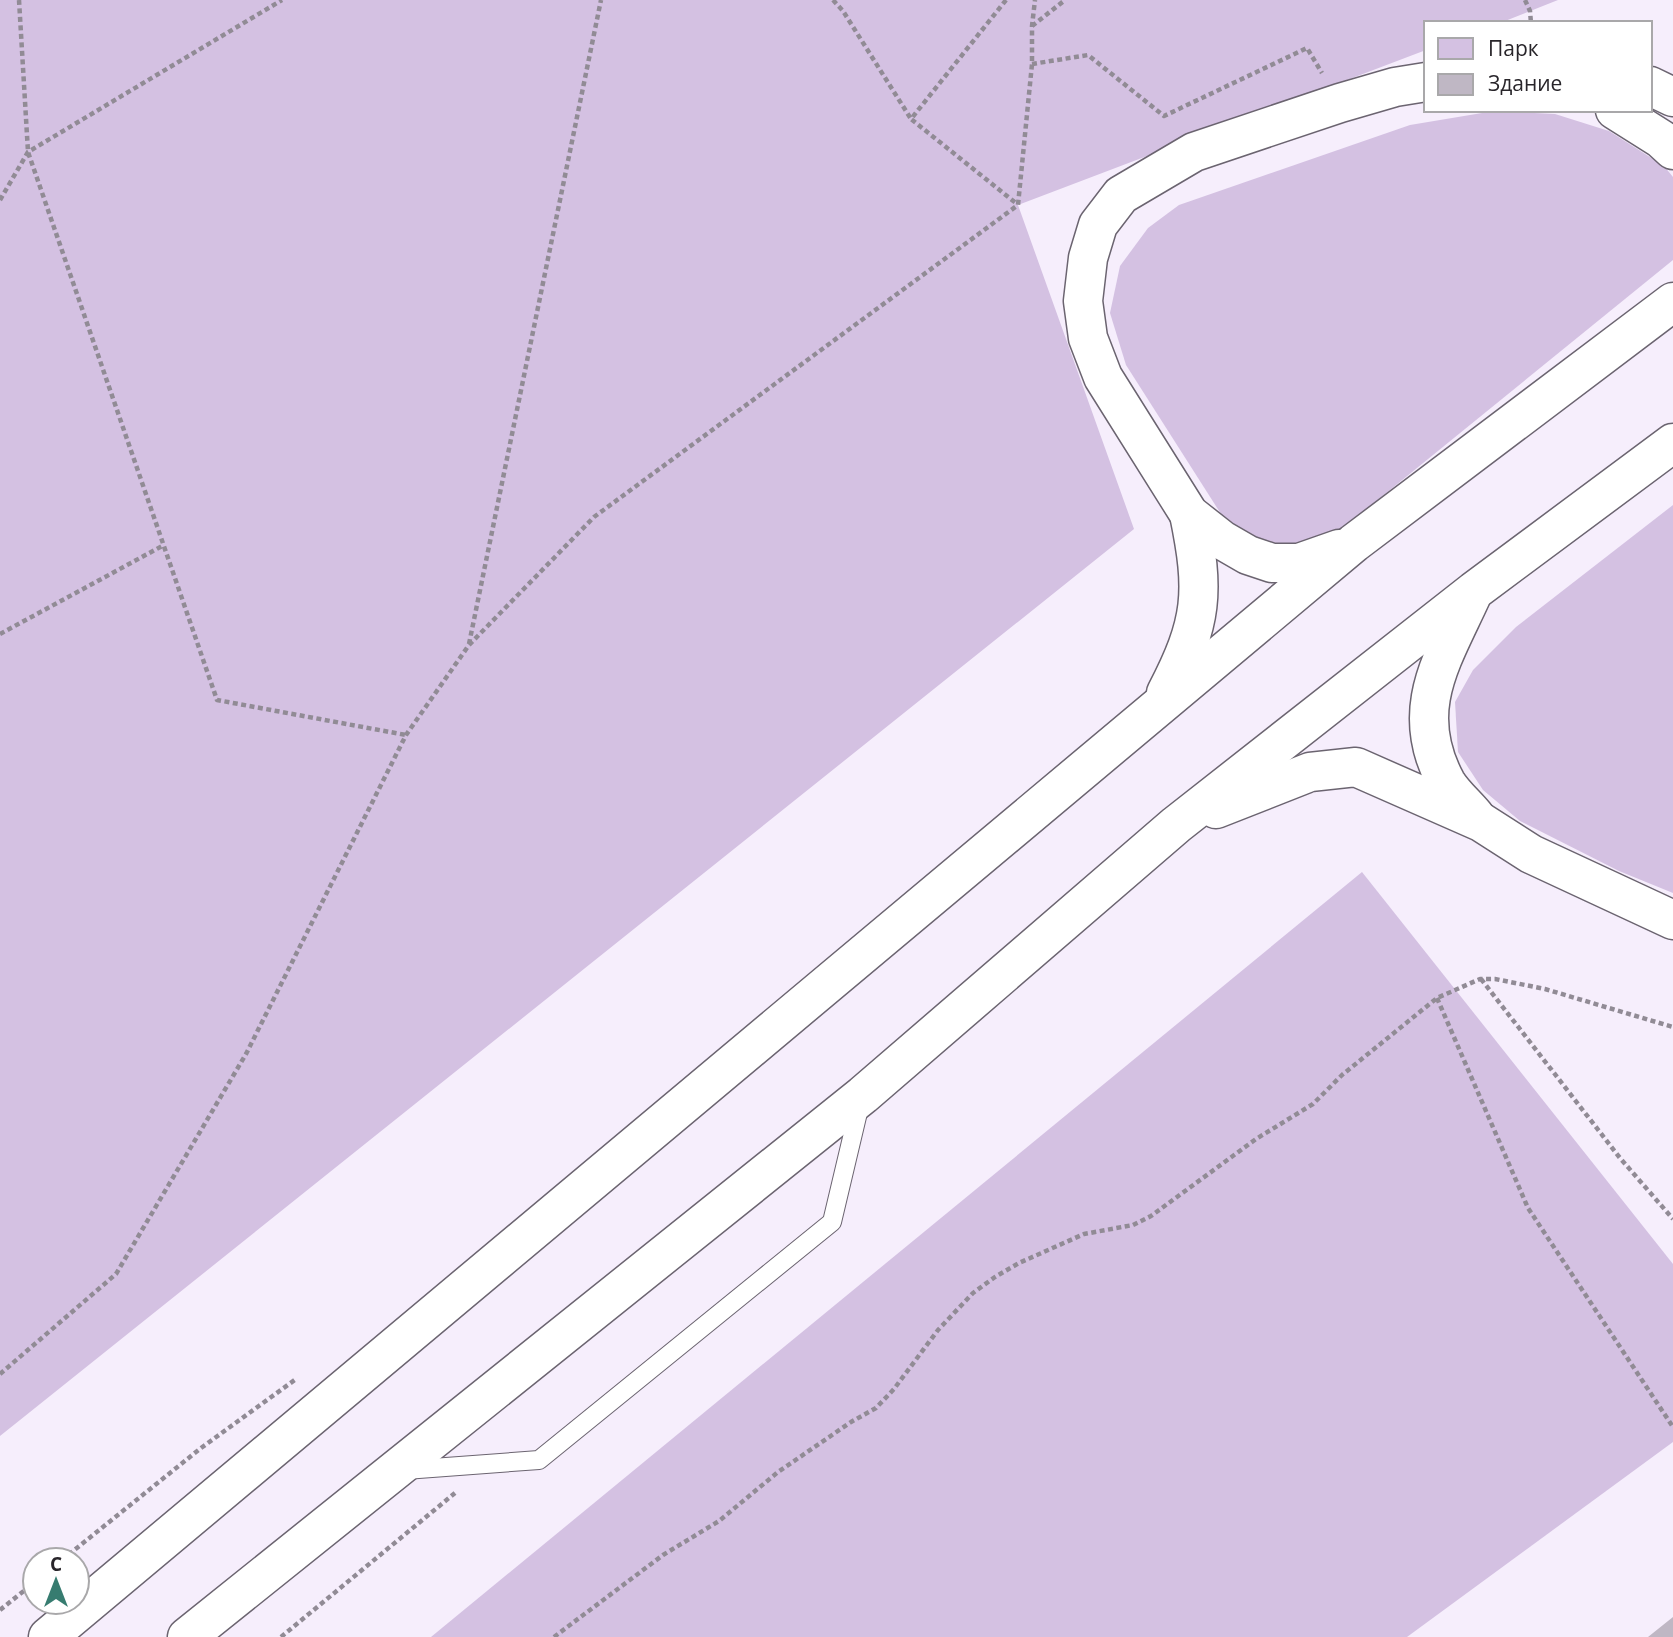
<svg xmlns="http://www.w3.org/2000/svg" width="1673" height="1637" viewBox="0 0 1673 1637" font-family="'Open Sans',sans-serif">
  <defs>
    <filter id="shadow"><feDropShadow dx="6" dy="6" stdDeviation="0" flood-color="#0004"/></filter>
  </defs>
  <rect width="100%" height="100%" fill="#f6eefc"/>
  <!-- green -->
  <g fill="#d4c1e2">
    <path d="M0,0H1558L1500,23H1426V50L1018,205L1134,529L0,1436Z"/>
    <path d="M1494,111L1555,114L1609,131L1664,166L1673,177V260L1332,537L1304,544L1276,543L1249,536L1221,514L1126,365L1110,313L1120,266L1148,228L1179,205L1410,125Z"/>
    <path d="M1673,505V893L1619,871L1520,821L1483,790L1458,752L1455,702L1473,670L1516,627Z"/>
    <path d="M1362,872L1673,1264V1442L1407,1637H431Z"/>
  </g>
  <!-- building -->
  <path fill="#bfb7c4" filter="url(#shadow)" d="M1673,1617V1637H1648Z"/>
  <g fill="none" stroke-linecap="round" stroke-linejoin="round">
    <defs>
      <path id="lane" d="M405,1470L539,1460L832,1222L860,1104"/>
      <g id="highway">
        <path d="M1650,86L1673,97"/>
        <path d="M1615,110L1661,139L1673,150"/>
        <path d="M1339,549L1299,563H1272L1248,555L1222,540L1189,514L1103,377L1088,338L1083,301L1088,258L1098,225L1121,195L1194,152L1340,103L1395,87L1426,82"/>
        <path d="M1471,597C1441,662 1408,711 1446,782C1453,794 1466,805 1475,816"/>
        <path d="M1166,693C1203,622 1205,592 1189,514"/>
        <path d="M1216,809L1310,772L1356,767L1481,822L1531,854L1673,920"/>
        <path d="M48,1637L1354,543L1673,302"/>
        <path d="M187,1637L863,1095L1176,825L1474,591L1673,443"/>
      </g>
    </defs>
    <!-- lane casing -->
    <use href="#lane" stroke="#6b6470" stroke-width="20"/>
    <!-- highway casing -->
    <use href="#highway" stroke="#6b6470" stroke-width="41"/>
    <!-- path -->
    <g stroke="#918b95" stroke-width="4.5" stroke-dasharray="5 3.5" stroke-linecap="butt">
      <path d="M19,0L28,152L217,700L406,735"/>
      <path d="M833,0L843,11L911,119"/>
      <path d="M1006,0L911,119L1017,204"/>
      <path d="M1525,0L1530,11L1531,23"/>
      <path d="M1032,26L1065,0"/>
      <path d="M1032,64L1088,55L1164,116L1307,48L1322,73"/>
      <path d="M0,200L28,152L282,0"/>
      <path d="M0,634L164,545"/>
      <path d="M469,644L601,0"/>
      <path d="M1481,979L1620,1158L1673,1219"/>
      <path d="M1437,998L1528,1208L1673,1427"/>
      <path d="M0,1374L116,1274L246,1054L406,735L469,645L594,517L1018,205L1032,64V26L1035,0"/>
      <path d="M62,1560L201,1448L296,1379"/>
      <path d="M0,1610L35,1582"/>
      <path d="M281,1637L455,1493"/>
      <path d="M554,1637L663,1555L719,1521L778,1472L851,1422L876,1408L894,1389L938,1330L973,1293L995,1277L1019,1263L1084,1234L1133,1225L1151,1216L1256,1139L1313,1104L1342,1075L1437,998L1480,979H1495L1545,989L1673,1027"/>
    </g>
    <!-- lane -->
    <use href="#lane" stroke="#fff" stroke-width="18"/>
    <!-- highway -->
    <use href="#highway" stroke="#fff" stroke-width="38"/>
  </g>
  <!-- legend -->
  <rect x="1424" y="21" width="228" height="91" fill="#ffffff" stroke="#a9a8aa" stroke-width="2"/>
  <rect x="1438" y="38" width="35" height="21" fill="#d4c1e2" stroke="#a9a8aa" stroke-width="2"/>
  <text x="1488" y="56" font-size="21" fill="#28252a">Парк</text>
  <rect x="1438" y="74" width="35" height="21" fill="#bfb7c4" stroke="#a9a8aa" stroke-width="2"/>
  <text x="1488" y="91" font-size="21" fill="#28252a">Здание</text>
  <!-- north arrow -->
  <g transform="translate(56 1581)"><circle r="33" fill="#ffffff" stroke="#a9a8aa" stroke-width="2"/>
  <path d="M0-5L12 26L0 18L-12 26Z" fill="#377c70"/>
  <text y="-10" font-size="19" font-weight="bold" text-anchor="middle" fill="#28252a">С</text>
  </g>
</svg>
